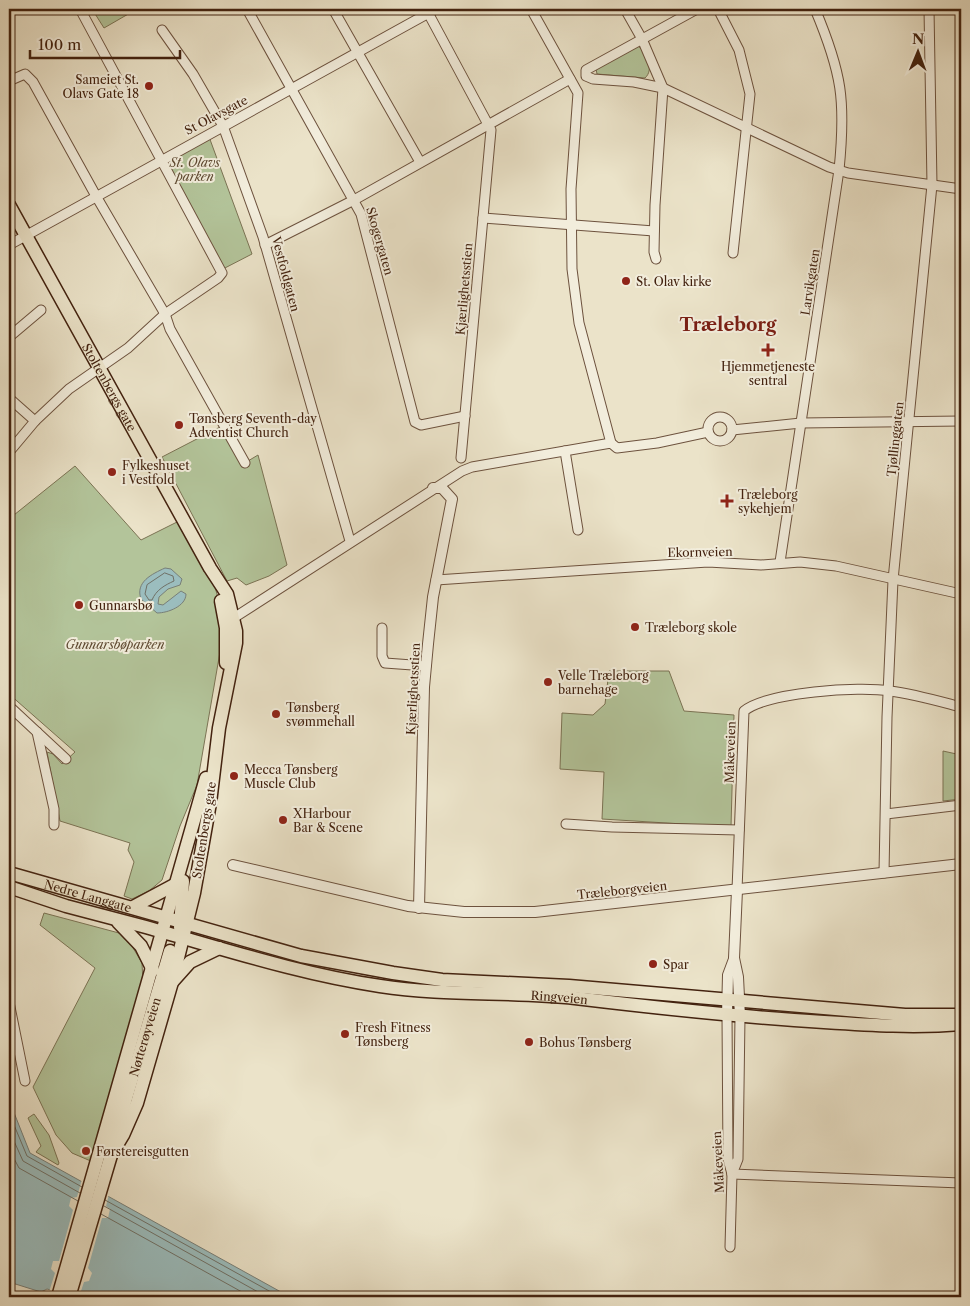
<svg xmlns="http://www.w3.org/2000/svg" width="970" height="1306" viewBox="0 0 970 1306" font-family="'Libre Caslon Text',serif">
  <rect width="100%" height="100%" fill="#ebe3c9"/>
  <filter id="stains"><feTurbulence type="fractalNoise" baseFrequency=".004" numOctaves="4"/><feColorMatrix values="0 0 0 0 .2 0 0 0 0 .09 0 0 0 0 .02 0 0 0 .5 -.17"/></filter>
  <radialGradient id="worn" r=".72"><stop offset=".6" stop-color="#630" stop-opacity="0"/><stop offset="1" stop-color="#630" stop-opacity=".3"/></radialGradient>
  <!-- green -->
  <g fill="#b3c49a" stroke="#7b7354">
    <path d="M92,9H137L104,28Z"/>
    <path d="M637,45C646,52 655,69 645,78L597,74L596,69Z"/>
    <path d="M208,134L252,254L221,270L163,159Z"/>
    <path d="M220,427L243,464L258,455L287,565L269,576L246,585L237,578L227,581L162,457Z"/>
    <path d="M75,466L141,540L181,520L215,587L225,623L197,785L180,826L162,880L149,891L132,899L124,896L134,862L128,850L130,843L60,821L47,752L53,754L62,764L75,752L9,694V519Z"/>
    <path d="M609,671H669L684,711L734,715L731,827L602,819L604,772L560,769L562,713L593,715L605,704Z"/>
    <path d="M943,751L961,755V799L943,801Z"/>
    <path d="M44,913L119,933L132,946L142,963L143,983L93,1162L72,1153L56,1135L33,1087L95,968L40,925Z"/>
    <path d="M34,1114L49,1135L59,1163L58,1165L36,1152L41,1146L28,1118Z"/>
  </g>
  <!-- water -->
  <g fill="#9bbdbe" stroke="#787f78">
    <path d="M165,568L171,569L182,579L180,585L168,589L159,597L158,604L163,605L181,591L186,594C186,606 168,613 157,613L141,599C135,582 152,574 165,568Z"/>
    <path d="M9,1100L30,1153L290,1297H76L47,1289L41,1292L9,1282Z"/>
  </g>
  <!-- pier -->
  <path fill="#ebe3c9" d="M82,1179L109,1194L106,1206L110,1209L108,1218H102L88,1268L92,1273L89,1281L84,1282L79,1297H67L49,1292L55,1273L51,1269L53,1261H59L73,1210L69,1206L71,1198L77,1197Z"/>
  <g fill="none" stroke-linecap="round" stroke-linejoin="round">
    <!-- shore -->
    <g stroke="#6f7066" stroke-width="1">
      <path d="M165,573L173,576L174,581C165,585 156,590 152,600H149L145,594L147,585Z"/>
      <path d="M9,1113L27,1156L82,1187"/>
      <path d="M9,1130L23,1161L80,1193"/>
      <path d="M9,1149L19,1168L78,1201"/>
      <path d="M105,1200L280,1297"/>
      <path d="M104,1206L267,1297"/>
      <path d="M101,1214L251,1297"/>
    </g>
    <defs>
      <g id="minor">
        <path d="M247,9L361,214L415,422L421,425L465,416"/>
        <path d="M333,9L420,162"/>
        <path d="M426,9L491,130L461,458"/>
        <path d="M531,9L578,93L571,189L572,269L579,323L611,443"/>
        <path d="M625,9L642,39L663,88L655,205L654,252L656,259"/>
        <path d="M697,9L586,70V76L593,79L634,82L663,88L829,167L848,173L961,189"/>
        <path d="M718,9L739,50L750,94L733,253"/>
        <path d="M162,30L193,74L223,126L263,237L350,541"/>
        <path d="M9,81L25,74L33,82L96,196L165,314L170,329L245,463"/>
        <path d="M483,218L654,231"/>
        <path d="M9,245L436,9"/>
        <path d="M265,245L354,200L570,79"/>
        <path d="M9,337L41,310"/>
        <path d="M9,398L35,421"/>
        <circle cx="720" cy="429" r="12"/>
        <path d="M732,430L801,423L961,421"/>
        <path d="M565,451L578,530"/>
        <path d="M9,452L35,421L69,389L128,348L165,314L218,278L222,273L80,9"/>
        <path d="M780,562L839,170C846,101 842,73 815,9"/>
        <path d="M436,580L708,562L761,565L800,562L836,566L961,594"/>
        <path d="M229,621L462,471L472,467L611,443L617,448L657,443L708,432"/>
        <path d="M382,628V656L385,663L426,666"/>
        <path d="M9,706L66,759"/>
        <path d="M37,732L54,809V825"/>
        <path d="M886,814L961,805"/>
        <path d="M566,824L612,827L739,830"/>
        <path d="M884,873L887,717L893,580L932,185L929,9"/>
        <path d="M737,890L744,711C768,692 859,686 890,691C914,694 938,701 961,707"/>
        <path d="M9,1002L25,1081"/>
        <path d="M727,1015L728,1159L732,1174L730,1247"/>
        <path d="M732,1174L961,1183"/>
        <path d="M732,1174L738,1159L740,1017"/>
      </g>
      <g id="tertiary">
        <path d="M233,865L408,906L464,912H535L961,864"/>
        <path d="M737,890L734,958L738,977L740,1017"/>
        <path d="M419,908L424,687L428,644L433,597L452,499L442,488H433"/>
        <path d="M727,1015L728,975L734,959"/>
      </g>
      <g id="primary">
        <path id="s1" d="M9,205L210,568L227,594L236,631V643L219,728L210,803L194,893L172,982L137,1103L123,1135L111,1155"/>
        <path d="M221,601L226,628V663"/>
        <path id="s2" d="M9,873L301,956L393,973L442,980L569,986L905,1015H961"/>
        <path id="s3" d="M9,887L66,906L142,926C221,948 299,974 380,986C445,996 511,991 575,998C658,1008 741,1017 824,1022C870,1025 916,1028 961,1024"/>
        <path d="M133,907L176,884"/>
        <path d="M118,922L141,946L153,970"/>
        <path d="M180,928L183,881"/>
        <path d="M173,981L190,962L219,948"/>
        <path d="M58,1297L206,778"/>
        <path id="s4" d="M69,1297L111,1155L113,1142L170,951"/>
      </g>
    </defs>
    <!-- minor casing -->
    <use href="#minor" stroke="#6d523e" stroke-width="11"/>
    <!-- tertiary casing -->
    <use href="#tertiary" stroke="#6d523e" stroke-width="12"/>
    <!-- primary casing -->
    <use href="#primary" stroke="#43220f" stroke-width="15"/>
    <!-- minor -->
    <use href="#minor" stroke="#f2eddc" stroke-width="9"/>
    <!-- tertiary -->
    <use href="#tertiary" stroke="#f2eddc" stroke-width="10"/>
    <!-- primary -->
    <use href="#primary" stroke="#ebe3c9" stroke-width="12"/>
  </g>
  <!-- markers -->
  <g fill="#8f2418" stroke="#f2eddc" stroke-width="2">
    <circle cx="149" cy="86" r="5"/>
    <circle cx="626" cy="281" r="5"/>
    <path d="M765.5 342.5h5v5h5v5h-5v5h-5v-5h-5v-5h5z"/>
    <circle cx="179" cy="425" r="5"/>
    <circle cx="112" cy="472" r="5"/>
    <path d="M724.5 493.5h5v5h5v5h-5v5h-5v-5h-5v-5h5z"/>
    <circle cx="79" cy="605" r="5"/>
    <circle cx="635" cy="627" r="5"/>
    <circle cx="548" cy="682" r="5"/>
    <circle cx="276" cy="714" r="5"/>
    <circle cx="234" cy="776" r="5"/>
    <circle cx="283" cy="820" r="5"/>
    <circle cx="653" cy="964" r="5"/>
    <circle cx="345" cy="1034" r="5"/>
    <circle cx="529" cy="1042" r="5"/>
    <circle cx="86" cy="1151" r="5"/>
  </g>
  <g text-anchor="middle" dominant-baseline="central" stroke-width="4" stroke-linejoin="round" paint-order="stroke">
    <!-- poi labels -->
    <g font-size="12" fill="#43220f" stroke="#f2eddc" text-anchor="start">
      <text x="139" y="79" text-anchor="end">Sameiet St.<tspan x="139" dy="14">Olavs Gate 18</tspan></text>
      <text x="636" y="281">St. Olav kirke</text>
      <text x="768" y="366" text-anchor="middle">Hjemmetjeneste<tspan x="768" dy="14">sentral</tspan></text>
      <text x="189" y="418">Tønsberg Seventh-day<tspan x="189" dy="14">Adventist Church</tspan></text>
      <text x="122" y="465">Fylkeshuset<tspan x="122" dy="14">i Vestfold</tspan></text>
      <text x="738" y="494">Træleborg<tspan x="738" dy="14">sykehjem</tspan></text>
      <text x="89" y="605">Gunnarsbø</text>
      <text x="645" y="627">Træleborg skole</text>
      <text x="558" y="675">Velle Træleborg<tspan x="558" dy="14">barnehage</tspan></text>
      <text x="286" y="707">Tønsberg<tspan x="286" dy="14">svømmehall</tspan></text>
      <text x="244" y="769">Mecca Tønsberg<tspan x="244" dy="14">Muscle Club</tspan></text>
      <text x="293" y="813">XHarbour<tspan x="293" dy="14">Bar &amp; Scene</tspan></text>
      <text x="663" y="964">Spar</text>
      <text x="355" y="1027">Fresh Fitness<tspan x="355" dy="14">Tønsberg</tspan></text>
      <text x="539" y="1042">Bohus Tønsberg</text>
      <text x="96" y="1151">Førstereisgutten</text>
    </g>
    <!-- street labels -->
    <g font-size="12" fill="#43220f" stroke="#f2eddc">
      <text transform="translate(216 115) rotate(-28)">St Olavsgate</text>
      <text transform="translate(380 241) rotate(74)">Skogergaten</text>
      <text transform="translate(286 274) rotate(75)">Vestfoldgaten</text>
      <text transform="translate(810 282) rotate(-81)">Larvikgaten</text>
      <text transform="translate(464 289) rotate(-85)">Kjærlighetsstien</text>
      <text stroke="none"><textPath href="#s1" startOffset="208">Stoltenbergs gate</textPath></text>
      <text transform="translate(895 439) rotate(-84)">Tjøllinggaten</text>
      <text transform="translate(700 552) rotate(-1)">Ekornveien</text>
      <text transform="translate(413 689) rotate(-87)">Kjærlighetsstien</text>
      <text transform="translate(730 752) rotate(-88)">Måkeveien</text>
      <text transform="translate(204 830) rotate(-81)">Stoltenbergs gate</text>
      <text transform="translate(622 890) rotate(-6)">Træleborgveien</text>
      <text stroke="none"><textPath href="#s2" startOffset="82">Nedre Langgate</textPath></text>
      <text stroke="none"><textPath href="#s3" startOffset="564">Ringveien</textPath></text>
      <text stroke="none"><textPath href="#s4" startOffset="271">Nøtterøyveien</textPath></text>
      <text transform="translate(718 1162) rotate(-93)">Måkeveien</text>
    </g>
    <!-- park labels -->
    <g font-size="12" font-style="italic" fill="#5f4a32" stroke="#f2eddc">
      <text x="195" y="162">St. Olavs<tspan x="195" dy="14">parken</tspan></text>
      <text x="115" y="644">Gunnarsbøparken</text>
    </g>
    <!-- district labels -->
    <g font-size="18" font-weight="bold" fill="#7a1f14" stroke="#f2eddc">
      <text x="728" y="325">Træleborg</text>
    </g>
  </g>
  <!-- margin -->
  <rect width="970" height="1306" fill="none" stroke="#ebe3c9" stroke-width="30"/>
  <rect x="10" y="10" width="950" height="1286" fill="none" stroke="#43220f" stroke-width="2.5"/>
  <rect x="15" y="15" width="940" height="1276" fill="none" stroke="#43220f"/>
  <!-- north arrow -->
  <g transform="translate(918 52) rotate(1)" stroke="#f2eddc" stroke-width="4" paint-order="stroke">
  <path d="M0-4L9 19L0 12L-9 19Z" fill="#43220f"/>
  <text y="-8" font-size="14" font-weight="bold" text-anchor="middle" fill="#43220f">N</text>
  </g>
  <!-- scale -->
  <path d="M30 50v8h150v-8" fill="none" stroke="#43220f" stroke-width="2.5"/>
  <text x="38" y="50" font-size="15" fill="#43220f" stroke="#f2eddc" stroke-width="4" paint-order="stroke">100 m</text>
  <rect width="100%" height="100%" filter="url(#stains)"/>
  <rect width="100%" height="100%" fill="url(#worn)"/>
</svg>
